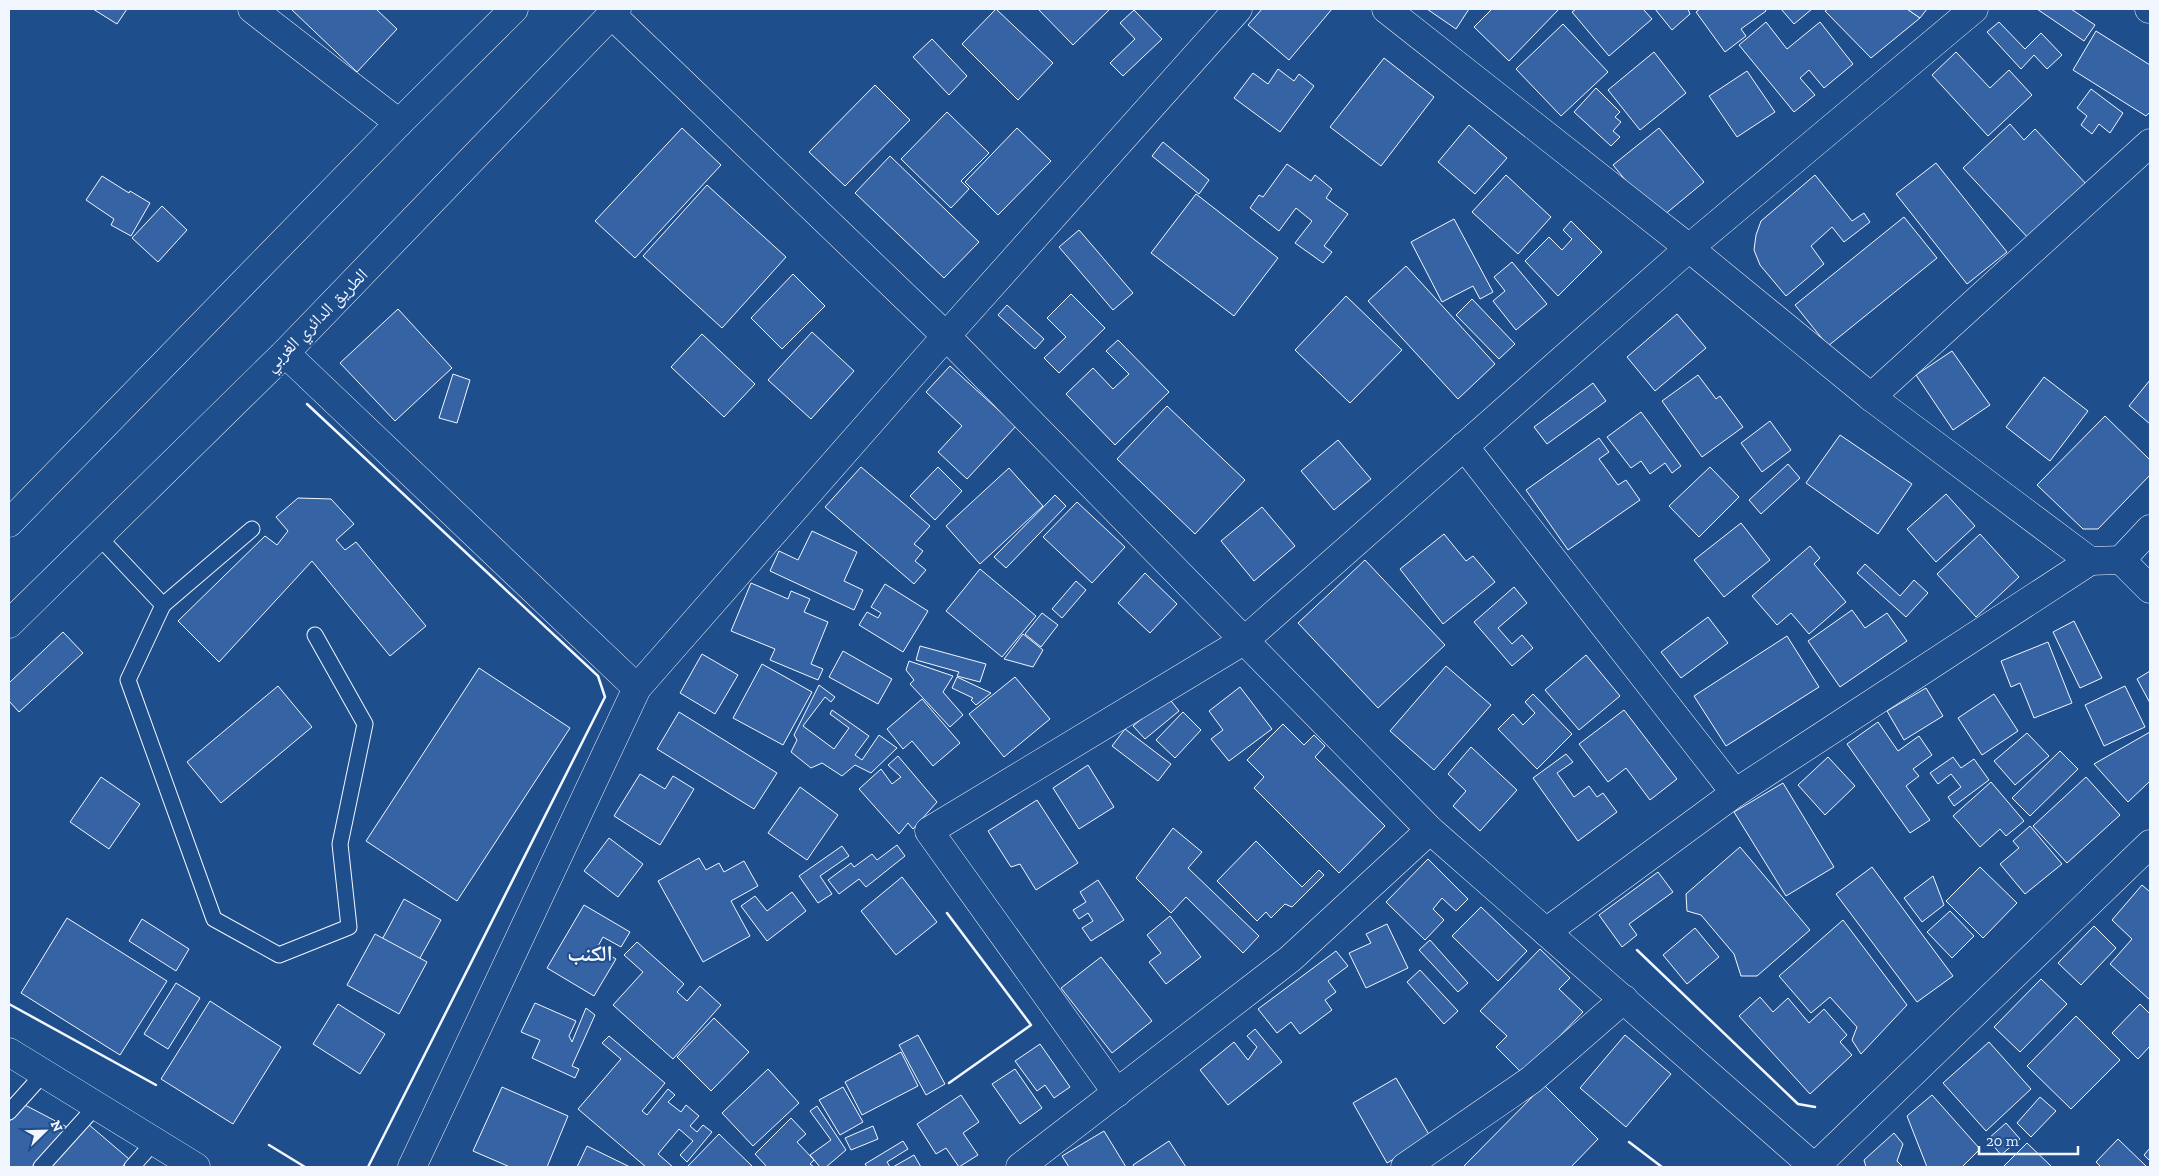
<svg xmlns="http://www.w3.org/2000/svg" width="2159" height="1176" viewBox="0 0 2159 1176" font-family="'Zilla Slab','Noto Naskh Arabic',serif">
  <rect width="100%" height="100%" fill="#1f4e8c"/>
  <!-- building -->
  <g fill="#3563a3" stroke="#f2f6ff">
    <path d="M93,9H127L117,24Z"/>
    <path d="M291,9H376L397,29L357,72Z"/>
    <path d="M996,9L1053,63L1018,100L962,44Z"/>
    <path d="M1038,9H1110L1073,45Z"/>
    <path d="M1262,9H1332L1289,60L1248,25Z"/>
    <path d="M1427,9H1469L1456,29Z"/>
    <path d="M1492,9H1559L1509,61L1474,27Z"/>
    <path d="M1576,9H1643L1652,19L1609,56L1572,12Z"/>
    <path d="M1655,9H1688L1690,14L1672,30Z"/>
    <path d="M1700,9H1765L1766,11L1741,29L1746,36L1725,52L1696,12Z"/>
    <path d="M1781,9H1812L1794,24Z"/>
    <path d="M1828,9H1907L1920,18L1871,58L1825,11Z"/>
    <path d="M1907,9H1927L1920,18Z"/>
    <path d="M2037,9H2071L2095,25L2084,41Z"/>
    <path d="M1134,10L1162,39L1123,76L1110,63L1135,39L1120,23Z"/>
    <path d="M1766,22L1787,49L1820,22L1853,64L1824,88L1809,70L1800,78L1815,95L1794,112L1739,45Z"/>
    <path d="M1999,22L2025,49L2041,33L2062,55L2047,69L2034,55L2021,69L1987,32Z"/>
    <path d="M1563,24L1608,72L1561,116L1516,69Z"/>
    <path d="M2096,31L2150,65V112L2146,116L2073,70Z"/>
    <path d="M932,39L967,76L949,95L913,57Z"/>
    <path d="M1654,52L1686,93L1640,130L1608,90Z"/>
    <path d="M1956,52L1990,88L2009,70L2032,95L1988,136L1932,75Z"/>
    <path d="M1384,58L1434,97L1381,166L1330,127Z"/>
    <path d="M1278,69L1294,81L1299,74L1314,86L1280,132L1234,98L1253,73L1268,84Z"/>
    <path d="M1747,71L1775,112L1737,137L1709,96Z"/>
    <path d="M875,85L910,120L845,186L809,152Z"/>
    <path d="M1596,88L1620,112L1615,117L1621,122L1613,131L1620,137L1611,146L1574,112Z"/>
    <path d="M2091,89L2123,113L2110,133L2099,124L2092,134L2081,125L2087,116L2077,108Z"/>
    <path d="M947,112L989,153L961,181L969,189L951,208L901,159Z"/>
    <path d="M2010,124L2024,140L2035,129L2088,186L2030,240L1963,168Z"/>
    <path d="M1469,125L1507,158L1475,194L1438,162Z"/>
    <path d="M682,128L721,165L635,258L595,221Z"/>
    <path d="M1017,128L1051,161L998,215L965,182Z"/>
    <path d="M1659,128L1704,182L1658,220L1613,165Z"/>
    <path d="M1163,142L1209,180L1199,194L1152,156Z"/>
    <path d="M890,156L979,242L944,278L855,193Z"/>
    <path d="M1936,163L2007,252L1967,284L1896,194Z"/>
    <path d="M1287,164L1311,181L1315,175L1332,189L1326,198L1348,214L1324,246L1332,252L1323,263L1295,243L1312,221L1296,208L1279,231L1250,208L1259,195L1263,197Z"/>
    <path d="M1506,175L1551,217L1518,254L1472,212Z"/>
    <path d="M1815,175L1852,221L1864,213L1870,222L1844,242L1832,227L1811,246L1824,264L1786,296L1760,265L1754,250L1756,235L1761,221Z"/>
    <path d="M102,176L129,193L130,191L150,203L131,236L111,225L114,219L86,200Z"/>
    <path d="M707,185L786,257L722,328L643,256Z"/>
    <path d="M1196,194L1278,258L1234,316L1151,253Z"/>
    <path d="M162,206L187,230L158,262L132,238Z"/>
    <path d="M1904,217L1937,258L1828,346L1795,305Z"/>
    <path d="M1454,219L1493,292L1480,299L1473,286L1442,302L1411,242Z"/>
    <path d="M1571,221L1602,252L1558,296L1525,261L1549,237L1562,250L1572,239L1563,230Z"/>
    <path d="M1079,230L1133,293L1113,310L1059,247Z"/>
    <path d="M1512,262L1547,304L1516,330L1493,301L1505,291L1494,277Z"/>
    <path d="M1406,266L1495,364L1458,399L1368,301Z"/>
    <path d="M793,274L825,306L782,349L751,318Z"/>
    <path d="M1071,294L1105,328L1059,373L1044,358L1066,337L1047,318Z"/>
    <path d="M1346,296L1402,350L1350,403L1295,350Z"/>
    <path d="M1472,299L1515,344L1499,359L1456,315Z"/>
    <path d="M1007,305L1044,339L1035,349L998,315Z"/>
    <path d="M398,309L452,368L395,421L340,363Z"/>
    <path d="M1677,314L1706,348L1655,391L1627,357Z"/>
    <path d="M812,332L854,371L811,419L768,380Z"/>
    <path d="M702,334L755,384L724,417L671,367Z"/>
    <path d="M1118,340L1169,392L1115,445L1066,394L1093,368L1113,389L1129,374L1106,351Z"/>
    <path d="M1952,351L1990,405L1953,430L1916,375Z"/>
    <path d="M950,366L1016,426L967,479L938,452L962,426L926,392Z"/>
    <path d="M453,374L470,380L457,423L439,418Z"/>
    <path d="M1698,375L1716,399L1720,396L1743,427L1702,457L1662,401Z"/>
    <path d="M2044,377L2088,411L2050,461L2006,427Z"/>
    <path d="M2150,380V424L2129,406Z"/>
    <path d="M1593,383L1606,401L1547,444L1534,427Z"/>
    <path d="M1167,406L1245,480L1195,534L1117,459Z"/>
    <path d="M1641,412L1681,466L1672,473L1665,463L1650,474L1641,461L1631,468L1607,437Z"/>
    <path d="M2105,416L2150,460V475L2098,529H2083L2037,485Z"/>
    <path d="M1770,421L1791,450L1762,472L1741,443Z"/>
    <path d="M1840,435L1912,484L1878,534L1806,483Z"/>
    <path d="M1599,438L1609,452L1599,459L1618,485L1626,480L1640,500L1568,550L1526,490Z"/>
    <path d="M1338,440L1371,479L1334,510L1301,471Z"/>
    <path d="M1788,464L1800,478L1761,514L1749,500Z"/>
    <path d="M861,467L930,526L914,544L923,551L915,561L926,570L914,584L825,507Z"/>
    <path d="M938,467L962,491L935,520L910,496Z"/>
    <path d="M1710,467L1739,497L1699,537L1669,506Z"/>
    <path d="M1009,468L1043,506L980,564L946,526Z"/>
    <path d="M1946,494L1975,526L1936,562L1907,529Z"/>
    <path d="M1055,495L1066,506L1006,568L994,557Z"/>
    <path d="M298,498L331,499L354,524L336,540L345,550L356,542L426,626L390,656L312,561L219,662L178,621L265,536L277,545L288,531L276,517Z"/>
    <path d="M1077,502L1125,547L1092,583L1043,537Z"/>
    <path d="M1262,507L1295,546L1254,581L1221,541Z"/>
    <path d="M1741,523L1770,560L1724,597L1694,560Z"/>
    <path d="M812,531L857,552L844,581L863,590L854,610L770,571L779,551L798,560Z"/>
    <path d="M1444,534L1466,561L1473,556L1495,582L1443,624L1400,569Z"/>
    <path d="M1980,534L2019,577L1976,617L1937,574Z"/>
    <path d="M1810,546L1820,558L1814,564L1846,602L1809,634L1791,613L1777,625L1752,596Z"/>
    <path d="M1365,560L1445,645L1378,708L1298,623Z"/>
    <path d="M1865,564L1900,596L1914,580L1928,593L1906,617L1857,573Z"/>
    <path d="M980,569L1036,616L1002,657L946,611Z"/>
    <path d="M1145,573L1177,604L1150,633L1118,603Z"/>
    <path d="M1076,581L1086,590L1062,618L1052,609Z"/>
    <path d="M751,583L788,599L791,591L810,599L804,612L828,622L811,664L823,669L818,680L770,660L775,649L731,631Z"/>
    <path d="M885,584L928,611L903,652L859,625L867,612L878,618L881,613L871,607Z"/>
    <path d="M1514,587L1527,603L1498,628L1512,644L1522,635L1533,648L1512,666L1474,622Z"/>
    <path d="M1852,610L1865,628L1887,613L1907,641L1840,687L1808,641Z"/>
    <path d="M1042,613L1058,625L1041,647L1025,634Z"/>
    <path d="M1708,617L1728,643L1681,678L1661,652Z"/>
    <path d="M2074,621L2102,678L2080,688L2053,632Z"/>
    <path d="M63,632L83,653L19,712L9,701V683Z"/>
    <path d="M1023,634L1043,650L1033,667L1004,659Z"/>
    <path d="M1787,636L1819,687L1726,746L1694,696Z"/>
    <path d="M2048,642L2072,703L2034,718L2020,683L2011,687L2001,661Z"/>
    <path d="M920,646L986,664L980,682L957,676L959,672L916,660Z"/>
    <path d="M843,651L892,679L878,704L829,677Z"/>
    <path d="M702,654L738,675L715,714L680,693Z"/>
    <path d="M1586,655L1620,696L1579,730L1545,690Z"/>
    <path d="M909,661L953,676L943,692L963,715L950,727L910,684L914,680L906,670Z"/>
    <path d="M762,664L812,692L783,745L733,718Z"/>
    <path d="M1446,666L1491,705L1434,770L1390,731Z"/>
    <path d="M479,668L570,728L457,901L366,841Z"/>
    <path d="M2150,671V703L2137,679Z"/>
    <path d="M957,677L991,693L976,705L971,700L973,698L952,688Z"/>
    <path d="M1015,677L1050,719L1004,757L969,714Z"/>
    <path d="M819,685L835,697L831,702L825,697L803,726L834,749L849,728L830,714L832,710L869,736L855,755L862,760L879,735L897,748L871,773L855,765L842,776L822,763L811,768L791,752L797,740L794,735Z"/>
    <path d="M278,686L312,727L221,803L187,762Z"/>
    <path d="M2125,686L2145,727L2104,746L2085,705Z"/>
    <path d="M1240,687L1272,729L1229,761L1211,739L1223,730L1209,711Z"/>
    <path d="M1926,688L1943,716L1904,740L1887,711Z"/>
    <path d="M1533,694L1572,734L1537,769L1498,729L1513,714L1523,725L1535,713L1525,702Z"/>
    <path d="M1994,694L2018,731L1982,755L1958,718Z"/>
    <path d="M1168,697L1179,711L1145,739L1133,726Z"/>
    <path d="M922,699L960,743L933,766L912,741L903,749L887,729Z"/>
    <path d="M1624,710L1677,779L1650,800L1626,768L1608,782L1579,744Z"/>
    <path d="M679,712L777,773L754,809L657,749Z"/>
    <path d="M1183,712L1201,730L1175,758L1156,740Z"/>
    <path d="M1878,722L1898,751L1919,736L1932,755L1913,769L1919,776L1906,786L1930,820L1910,833L1847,744Z"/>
    <path d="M1283,724L1304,745L1314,735L1325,746L1315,757L1385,826L1339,873L1254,788L1264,777L1247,760Z"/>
    <path d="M1125,729L1171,764L1158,781L1112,746Z"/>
    <path d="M2150,732V781L2128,802L2094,764Z"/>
    <path d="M2027,733L2049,756L2015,785L1994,761Z"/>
    <path d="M1471,747L1517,790L1480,831L1453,806L1466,791L1448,774Z"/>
    <path d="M2060,751L2078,769L2030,816L2012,798Z"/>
    <path d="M1566,754L1573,762L1557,773L1574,797L1589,786L1597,797L1603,793L1617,812L1578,841L1533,778Z"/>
    <path d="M898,756L937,802L913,829L908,823L899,834L859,789L881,769L892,784L901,777L888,765Z"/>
    <path d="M1828,757L1855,786L1825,815L1798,785Z"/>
    <path d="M1953,757L1961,768L1974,759L1989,780L1954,806L1948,797L1961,787L1951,774L1938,784L1930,773Z"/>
    <path d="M1088,765L1114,807L1079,829L1053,788Z"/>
    <path d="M640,774L665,789L673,776L694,789L660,845L614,816Z"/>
    <path d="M101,777L140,804L109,849L70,822Z"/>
    <path d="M2086,777L2120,815L2067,863L2033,826Z"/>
    <path d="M1991,782L2024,821L2006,836L2000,829L1980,847L1953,816Z"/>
    <path d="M1783,783L1834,867L1786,896L1734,812Z"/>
    <path d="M800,787L838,815L807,860L768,833Z"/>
    <path d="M1037,800L1078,863L1036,890L1020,864L1011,867L988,831Z"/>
    <path d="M2030,826L2062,864L2025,894L2000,864L2019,848L2013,841Z"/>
    <path d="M1173,828L1202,852L1188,868L1259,936L1243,953L1186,897L1171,913L1136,878Z"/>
    <path d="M609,838L643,864L618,897L584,871Z"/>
    <path d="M1256,841L1302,887L1319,870L1324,875L1292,907L1285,904L1271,918L1266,912L1257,921L1217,881Z"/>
    <path d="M897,845L905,856L866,887L859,879L839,894L828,880L851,863L854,867L872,854L877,860Z"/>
    <path d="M842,846L849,856L820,876L832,894L818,903L799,876Z"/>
    <path d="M1740,847L1810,930L1757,976H1741L1734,954L1701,915L1687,911L1686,894Z"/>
    <path d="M699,858L706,870L719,863L724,872L744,861L758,886L731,901L750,936L703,962L658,881Z"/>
    <path d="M1428,859L1468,899L1456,911L1442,898L1433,909L1444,920L1425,940L1386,902Z"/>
    <path d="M1872,867L1953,976L1917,1002L1836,894Z"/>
    <path d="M1980,867L2017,903L1983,938L1946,901Z"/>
    <path d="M1658,872L1673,892L1629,924L1637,935L1622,947L1599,915Z"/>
    <path d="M1933,876L1944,905L1922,922L1904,898Z"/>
    <path d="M902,877L937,922L896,955L861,911Z"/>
    <path d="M1098,880L1124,920L1091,941L1082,928L1093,921L1088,913L1079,919L1073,910L1086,902L1080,892Z"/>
    <path d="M2142,885L2150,892V1000L2110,964L2132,939L2112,920Z"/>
    <path d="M792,892L806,911L767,941L741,906L755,896L767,911Z"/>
    <path d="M404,899L441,920L415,967L378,947Z"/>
    <path d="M584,905L630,932L621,947L603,937L597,948L616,959L594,996L547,968Z"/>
    <path d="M1481,907L1527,951L1498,981L1452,936Z"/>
    <path d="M1950,911L1974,936L1952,958L1927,932Z"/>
    <path d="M1170,916L1201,957L1166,984L1149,962L1161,953L1147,935Z"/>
    <path d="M67,918L167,981L120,1055L21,993Z"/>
    <path d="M142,919L189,949L176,971L129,941Z"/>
    <path d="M1843,920L1907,1005L1861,1054L1852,1040L1857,1027L1830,997L1811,1013L1779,976Z"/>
    <path d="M1387,924L1408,968L1366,988L1349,953L1371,943L1366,934Z"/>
    <path d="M2094,926L2116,948L2081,985L2058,963Z"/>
    <path d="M1695,928L1719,957L1687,984L1663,955Z"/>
    <path d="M375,934L427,962L399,1014L347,985Z"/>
    <path d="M1430,940L1468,983L1458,992L1419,950Z"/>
    <path d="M637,942L684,984L677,992L687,1001L700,986L721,1005L673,1059L613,1005L643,972L624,955Z"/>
    <path d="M1540,949L1570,978L1559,989L1583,1012L1523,1074L1496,1047L1507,1036L1480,1011Z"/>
    <path d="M1336,951L1348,966L1328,981L1336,992L1325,1000L1332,1010L1300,1034L1291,1022L1277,1033L1258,1009Z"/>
    <path d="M1101,957L1152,1021L1112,1053L1061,988Z"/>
    <path d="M1420,970L1458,1011L1444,1024L1407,982Z"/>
    <path d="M2041,979L2067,1004L2020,1052L1994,1027Z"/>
    <path d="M176,983L200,998L168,1049L144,1034Z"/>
    <path d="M1760,997L1773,1012L1788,998L1809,1023L1824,1009L1847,1035L1840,1042L1852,1055L1810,1094L1739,1016Z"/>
    <path d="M210,1001L281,1047L233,1124L161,1079Z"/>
    <path d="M535,1003L576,1021L569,1036L572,1042L586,1008L595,1015L572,1066L579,1069L575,1078L532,1058L540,1040L521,1032Z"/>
    <path d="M338,1004L385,1034L360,1074L313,1044Z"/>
    <path d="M2140,1004L2150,1014V1046L2138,1059L2112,1033Z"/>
    <path d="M2076,1016L2120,1060L2071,1109L2027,1066Z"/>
    <path d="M714,1018L749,1052L711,1091L677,1057Z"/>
    <path d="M1255,1029L1282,1062L1228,1105L1200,1070L1234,1042L1248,1060L1257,1047L1247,1036Z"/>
    <path d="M918,1035L945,1084L926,1095L899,1045Z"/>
    <path d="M1625,1035L1671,1074L1626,1127L1580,1088Z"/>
    <path d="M609,1036L665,1083L642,1111L647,1115L668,1089L675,1095L668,1102L681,1112L686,1105L699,1116L690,1126L697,1132L703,1125L712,1132L687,1162L680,1155L693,1141L679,1129L658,1154L673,1167H646L578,1109L621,1059L602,1043Z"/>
    <path d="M1989,1042L2031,1089L1986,1131L1943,1083Z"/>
    <path d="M1040,1044L1070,1087L1054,1098L1045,1085L1037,1091L1015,1061Z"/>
    <path d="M901,1052L918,1086L862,1115L845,1082Z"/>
    <path d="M768,1069L799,1103L753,1146L722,1113Z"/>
    <path d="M1015,1069L1042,1108L1020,1124L992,1084Z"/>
    <path d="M1396,1078L1431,1138L1387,1163L1353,1103Z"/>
    <path d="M1544,1085L1598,1139L1571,1167H1463Z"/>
    <path d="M502,1087L568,1116L547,1167H510L473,1151Z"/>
    <path d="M843,1087L863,1122L840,1135L819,1100Z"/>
    <path d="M961,1095L979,1122L963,1133L978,1155L959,1167L946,1148L936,1154L917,1124Z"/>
    <path d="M1932,1095L1980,1149L1962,1167H1927L1907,1116Z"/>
    <path d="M2040,1097L2056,1111L2031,1137L2017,1123Z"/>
    <path d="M23,1104L67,1127L32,1167H9V1122Z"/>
    <path d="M817,1106L846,1150L826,1167H820L810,1155L831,1140L810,1111Z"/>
    <path d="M791,1118L806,1134L797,1142L814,1160L810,1164L814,1167H767L755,1154Z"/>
    <path d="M2006,1123L2020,1139L2001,1155L1988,1139Z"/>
    <path d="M88,1124L129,1159L122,1167H51Z"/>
    <path d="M873,1126L878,1139L851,1150L845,1138Z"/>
    <path d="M1104,1131L1126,1167H1069L1062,1156Z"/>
    <path d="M1894,1133L1903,1144L1897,1161L1903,1167H1866L1864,1160Z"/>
    <path d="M719,1134L753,1167H687Z"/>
    <path d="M2118,1139L2147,1167H2101L2096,1162Z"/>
    <path d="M903,1141L908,1149L887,1162L890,1167H867L865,1164Z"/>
    <path d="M1169,1141L1186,1167H1134L1133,1165Z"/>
    <path d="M2027,1143L2052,1167H2003Z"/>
    <path d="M587,1146L630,1167H577Z"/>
    <path d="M2150,1148V1161L2144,1155Z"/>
    <path d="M914,1155L921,1167H893Z"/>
  </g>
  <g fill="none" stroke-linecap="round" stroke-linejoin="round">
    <defs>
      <g id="service">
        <path d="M98,536L163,605L128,680L214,919L279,955L349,927L340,844L365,724L315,635"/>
        <path d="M163,605L252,529"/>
        <path d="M9,1112L44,1073"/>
        <path d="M41,1167L96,1106"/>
        <path d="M132,1167L154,1142"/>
      </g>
      <g id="minor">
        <path d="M252,9L399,123"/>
        <path d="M1386,9L1689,248L1871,397L2090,561L2121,560L2150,529"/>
        <path d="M612,15L946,336L1430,830L1814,1167"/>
        <path d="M285,353L637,688"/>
        <path d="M1871,397L2150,143"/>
        <path d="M1464,446L1735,793"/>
        <path d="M2121,560L2150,589"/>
        <path d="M1546,932L1735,793L2090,561"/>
        <path d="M1117,1093L929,831L1245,640L1689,248L1974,9"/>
        <path d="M412,1167L637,688L946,336L1238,9"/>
        <path d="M1020,1167L1290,959L1430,830"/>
        <path d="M1405,1167L1531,1080L1624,999"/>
        <path d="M1815,1167L2150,844"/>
      </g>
      <g id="tertiary">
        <path d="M2149,9H2150"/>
        <path d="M9,1052L196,1167"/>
      </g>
      <g id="primary">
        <path d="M9,523L399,123L514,9"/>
        <path d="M9,624L285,353L617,9"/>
      </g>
    </defs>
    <!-- service casing -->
    <use href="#service" stroke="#f2f6ff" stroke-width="17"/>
    <!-- minor casing -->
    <use href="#minor" stroke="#f2f6ff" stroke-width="29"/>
    <!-- tertiary casing -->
    <use href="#tertiary" stroke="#f2f6ff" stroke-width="29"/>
    <!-- primary casing -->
    <use href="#primary" stroke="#f2f6ff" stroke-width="29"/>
    <!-- service -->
    <use href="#service" stroke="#1f4e8c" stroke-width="15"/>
    <!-- minor -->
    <use href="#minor" stroke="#1f4e8c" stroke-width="28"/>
    <!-- tertiary -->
    <use href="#tertiary" stroke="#1f4e8c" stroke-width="28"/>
    <!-- primary -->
    <use href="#primary" stroke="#1f4e8c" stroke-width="28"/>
    <!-- wall -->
    <g stroke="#f2f6ff" stroke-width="2.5">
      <path d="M307,404L598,676L605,697L368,1167"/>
      <path d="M947,913L1031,1025L949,1083"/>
      <path d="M1637,950L1798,1104L1815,1107"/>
      <path d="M9,1004L156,1085"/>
      <path d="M1629,1142L1662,1167"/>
      <path d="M269,1145L305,1167"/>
    </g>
  </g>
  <g text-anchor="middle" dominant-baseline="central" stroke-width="4" stroke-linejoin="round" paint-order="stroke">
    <!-- street labels -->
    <g font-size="18" fill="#f2f6ff" stroke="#1f4e8c">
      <text transform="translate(316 320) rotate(-45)">الطريق الدائري الغربي</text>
    </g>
    <!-- district labels -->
    <g font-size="22" font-weight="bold" fill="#f2f6ff" stroke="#1f4e8c">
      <text x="590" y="953">الكنب</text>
    </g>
  </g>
  <!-- border -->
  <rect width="2159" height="1176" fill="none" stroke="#f2f6ff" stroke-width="20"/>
  <!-- north arrow -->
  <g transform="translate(45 1131) rotate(67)" stroke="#1f4e8c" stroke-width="4" paint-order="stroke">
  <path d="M0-4L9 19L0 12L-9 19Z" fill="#f2f6ff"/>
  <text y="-8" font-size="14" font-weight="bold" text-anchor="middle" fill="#f2f6ff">N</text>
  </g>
  <!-- scale -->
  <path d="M1979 1146v8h99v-8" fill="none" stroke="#f2f6ff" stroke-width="2.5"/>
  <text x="1986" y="1146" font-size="15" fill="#f2f6ff" stroke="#1f4e8c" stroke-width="4" paint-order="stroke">20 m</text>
</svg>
